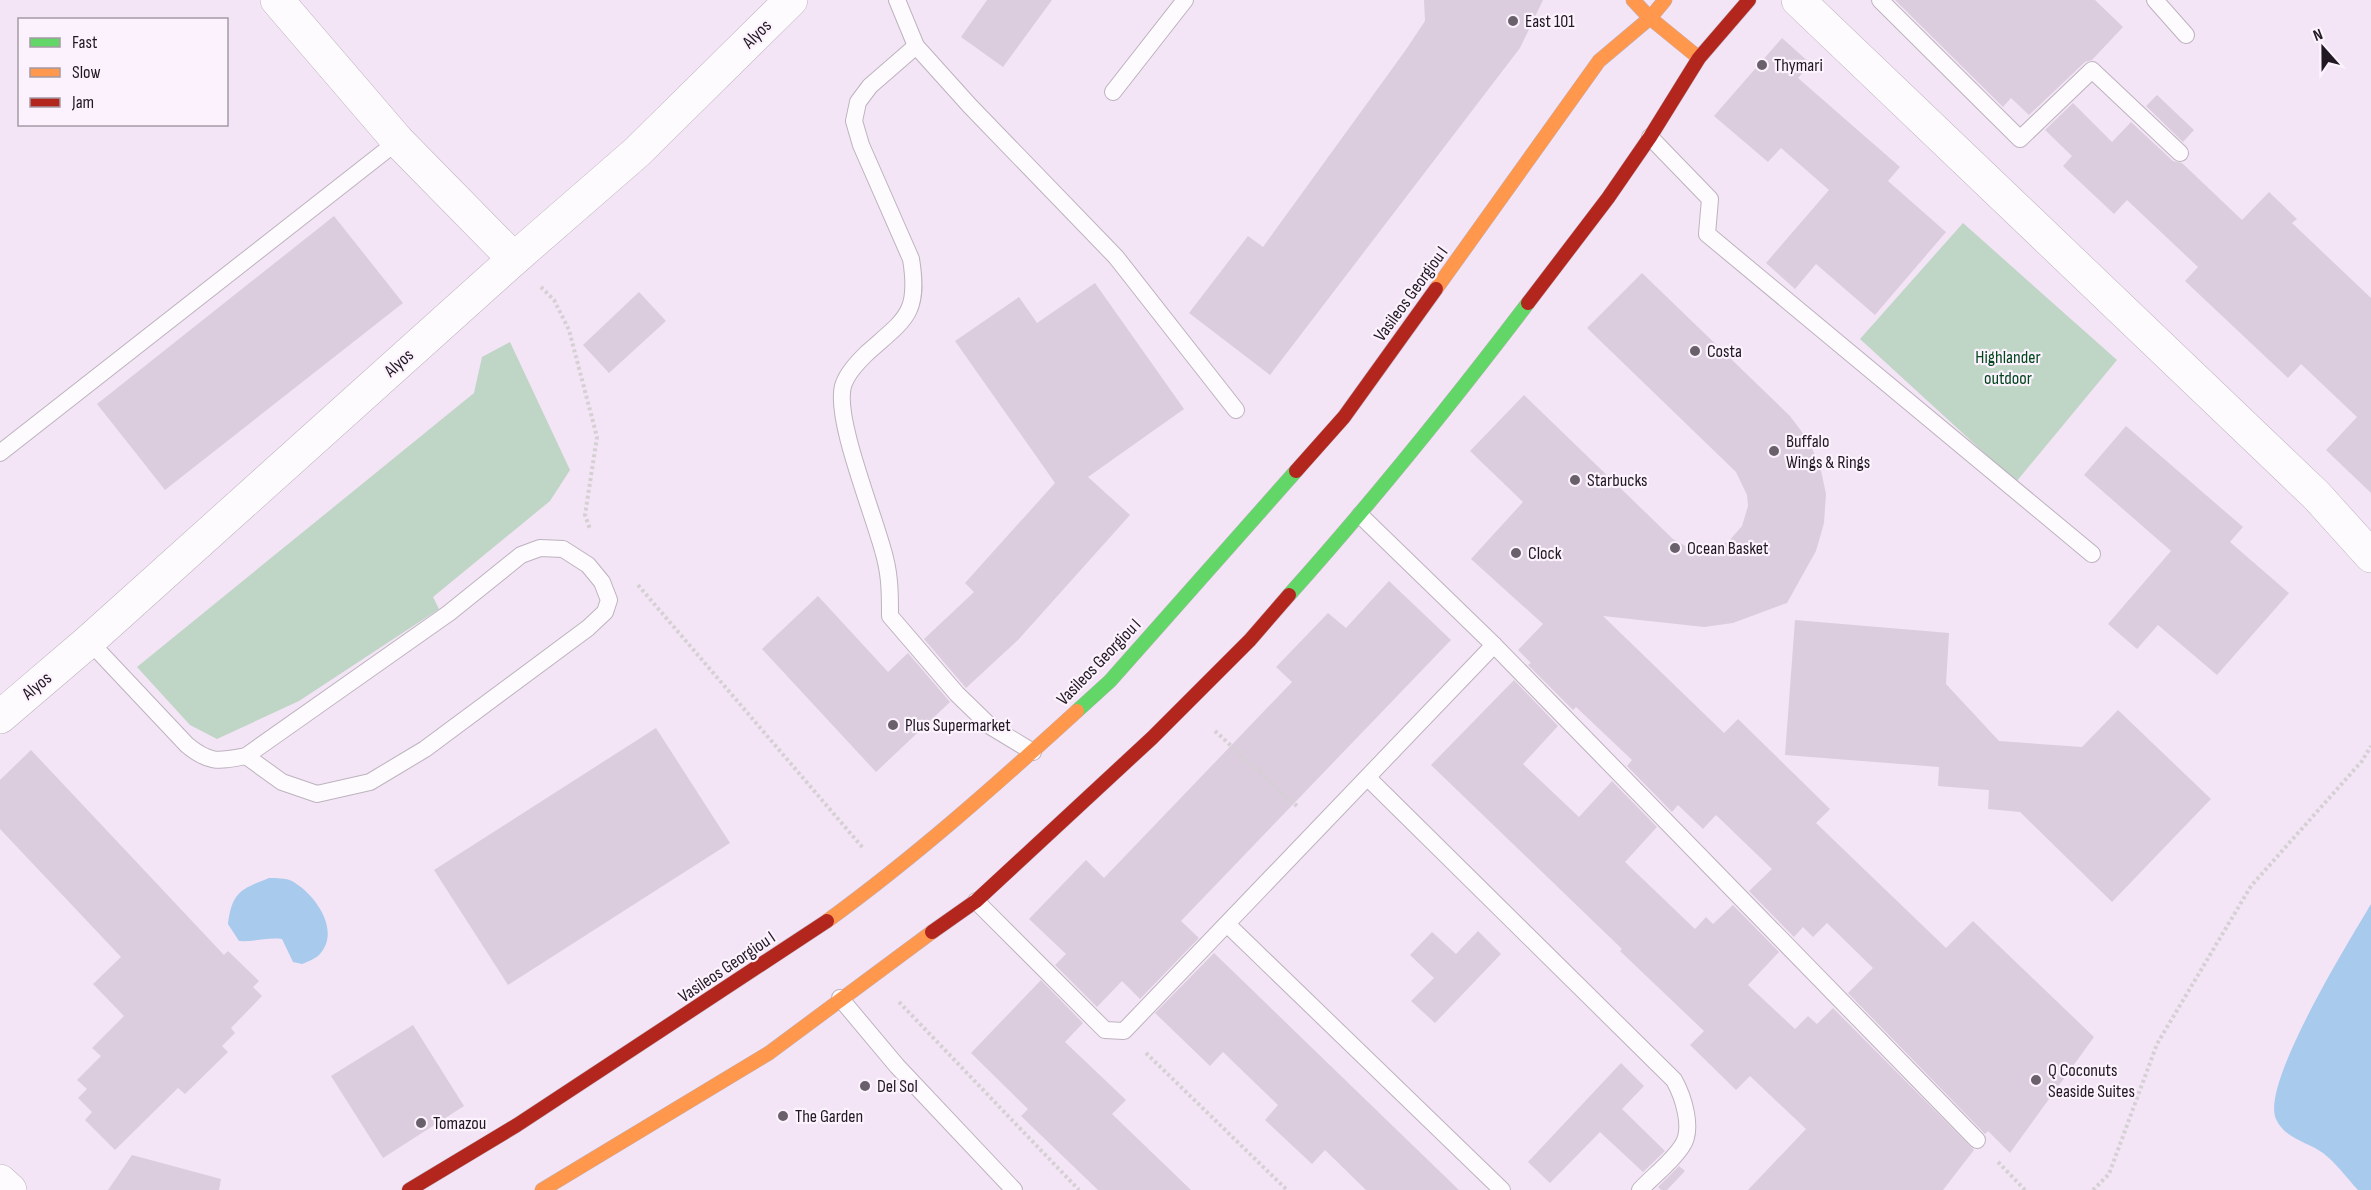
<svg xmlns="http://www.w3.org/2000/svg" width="2371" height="1190" viewBox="0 0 2371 1190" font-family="'Sofia Sans Condensed',sans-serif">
  <rect width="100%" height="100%" fill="#f3e5f5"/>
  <!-- green -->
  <g fill="#bfd5c6">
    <path d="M1963,223L2117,360L2016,482L1860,339Z"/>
    <path d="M510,342L570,470L550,501L433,597L439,609L299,701L217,739L190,725L137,667L474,393L482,357Z"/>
  </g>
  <!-- water -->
  <g fill="#a7caed">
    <path d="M269,878C276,878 286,878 292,881C315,894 342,931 319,955C315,959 307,962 302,964L293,962L282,939C267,937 254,942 239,941L228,924C232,892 241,889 269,878Z"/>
    <path d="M2371,904V1190H2358C2347,1178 2336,1163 2323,1153C2308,1142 2285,1139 2276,1119C2260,1084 2350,940 2371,904Z"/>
  </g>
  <!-- building -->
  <g fill="#dccdde">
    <path d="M987,0H1052L1003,67L961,37Z"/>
    <path d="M1424,0H1543L1520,48L1270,375L1189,313L1248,236L1263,247L1405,51L1425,21Z"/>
    <path d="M1895,0H2095L2123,27L2092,60L2085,62L2029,115L2011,98L2003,107Z"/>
    <path d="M1782,38L1811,64L1798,78L1900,167L1888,181L1946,232L1875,315L1816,264L1795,289L1766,263L1829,190L1781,148L1768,162L1714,116Z"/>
    <path d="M2157,95L2194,130L2183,142L2146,106Z"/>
    <path d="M2073,103L2112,142L2131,122L2173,161L2182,163L2242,220L2269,192L2297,219L2292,223L2371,298V493L2326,450L2357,417L2301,364L2288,378L2185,281L2198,267L2127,200L2114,214L2063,166L2072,156L2045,130Z"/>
    <path d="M334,216L403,303L165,490L97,404Z"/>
    <path d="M1642,273L1790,416L1808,440L1820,466L1826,494L1824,523L1816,551L1787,603L1733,623L1704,627L1603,616L1724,733L1738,719L1830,809L1816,823L1946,948L1973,921L2094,1037L2010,1153L1988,1131L1985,1134L1848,993L1873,968L1827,923L1813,937L1803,927L1794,937L1749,891L1772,869L1716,815L1703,829L1678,805L1672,812L1627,766L1632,760L1576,707L1573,710L1528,665L1531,663L1518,650L1543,624L1471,559L1523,502L1470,451L1524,395L1673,539L1687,547L1708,549L1728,542L1742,526L1748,506L1747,495L1736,472L1587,328Z"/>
    <path d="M1095,283L1184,409L1088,477L1130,515L1018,640L966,688L924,639L974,592L965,583L1055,483L955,341L1019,297L1037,323Z"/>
    <path d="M639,292L666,321L609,373L583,345Z"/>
    <path d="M2126,426L2243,527L2230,542L2289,593L2217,675L2158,625L2137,649L2108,624L2171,551L2084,475Z"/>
    <path d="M1389,581L1451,640L1181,921L1199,938L1140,999L1122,981L1097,1007L1055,965L1066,954L1029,919L1086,860L1104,878L1292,682L1276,667L1328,613L1346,628Z"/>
    <path d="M818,596L888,672L908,653L950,702L876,772L762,649Z"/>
    <path d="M1795,620L1949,633L1946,684L1999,741L2082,747L2118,710L2211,799L2112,902L2020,812L1988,809L1989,790L1938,786L1939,767L1785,755Z"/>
    <path d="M1514,680L1558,726L1523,764L1579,817L1612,781L1657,827L1625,862L1695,929L1706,917L1713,924L1733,905L1779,952L1748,985L1795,1029L1808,1016L1817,1024L1833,1008L1974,1150L1943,1190H1748L1806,1129L1750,1076L1736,1090L1690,1045L1704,1031L1620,951L1622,949L1431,765Z"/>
    <path d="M656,728L730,843L508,985L434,870Z"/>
    <path d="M31,750L224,955L228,951L259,981L253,987L262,996L231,1028L235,1033L222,1046L228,1052L185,1094L178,1088L115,1150L85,1120L92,1112L78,1098L87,1089L77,1080L101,1056L92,1048L124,1016L93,984L121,957L0,829V780Z"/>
    <path d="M1478,931L1501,954L1435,1023L1411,1001L1434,978L1410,955L1432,932L1456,954Z"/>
    <path d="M1214,953L1430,1162L1459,1190H1366L1325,1150L1312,1164L1265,1120L1278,1105L1223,1052L1210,1066L1155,1013Z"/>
    <path d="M1041,980L1083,1023L1065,1042L1126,1100L1112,1114L1191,1190H1098L1021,1116L1028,1109L971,1053Z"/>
    <path d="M413,1025L464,1106L383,1158L331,1076Z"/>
    <path d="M1621,1063L1644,1086L1622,1109L1665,1151L1643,1172L1600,1132L1550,1183L1528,1162Z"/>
    <path d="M132,1155L221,1179L219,1190H108Z"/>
    <path d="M1679,1166L1685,1171L1667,1190H1661L1658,1187Z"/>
  </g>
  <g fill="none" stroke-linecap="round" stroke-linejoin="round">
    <defs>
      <g id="lane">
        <path d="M897,0L916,46L970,106L1116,257L1236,410"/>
        <path d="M1880,0L2020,139L2092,70L2180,153"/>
        <path d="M2155,0L2186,35"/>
        <path d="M916,46L870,86L858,102L854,121L861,145L911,259C920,314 905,319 867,353C858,362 847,373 843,386C834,420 876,519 885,558C890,577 890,596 890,616L957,694L990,726L1033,752"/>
        <path d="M1113,92L1185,0"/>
        <path d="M1650,137L1710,199L1707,234L2092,554"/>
        <path d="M0,453L398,141"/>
        <path d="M1360,515L1494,645L1977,1140"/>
        <path d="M89,641L187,745C210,764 219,761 246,756L449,613L521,555L540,548L563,549L588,565L602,582L609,600L605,612L588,628L425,749L370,782L317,794L282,782L246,756"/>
        <path d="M1368,778L1674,1080C1683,1096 1694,1129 1682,1146C1672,1162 1653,1176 1640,1190"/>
        <path d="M976,901L1105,1030L1124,1031L1494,645"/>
        <path d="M1228,925L1502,1190"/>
        <path d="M840,998L897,1066L1014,1190"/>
      </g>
      <g id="street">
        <path d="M277,0L398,141L514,259"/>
        <path d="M1798,0L2317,496L2371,556"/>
        <path d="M0,717L89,641L514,259L637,152L791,0"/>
        <path d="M0,1181L10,1190"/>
      </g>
      <g id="fast">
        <path d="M1289,595C1373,501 1452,403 1528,303"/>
        <path d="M1077,711L1110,681L1296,471"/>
      </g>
      <g id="slow">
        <path d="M1633,0L1650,18L1699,58"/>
        <path d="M1436,289L1599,61L1650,18L1665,0"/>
        <path d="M827,921C915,857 996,785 1077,711"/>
        <path d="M542,1190L769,1053L932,932"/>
      </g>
      <g id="jam">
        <path d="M1528,303L1608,198L1650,137L1699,58L1749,0"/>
        <path d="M1296,471L1344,417L1436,289"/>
        <path d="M932,932L976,901L1152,738L1250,640L1289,595"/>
        <path d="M409,1190L517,1125L827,921"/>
      </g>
    </defs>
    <!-- lane casing -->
    <use href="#lane" stroke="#bdb2bf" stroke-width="18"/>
    <!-- street casing -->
    <use href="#street" stroke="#bdb2bf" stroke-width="34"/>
    <!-- fast casing -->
    <use href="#fast" stroke="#bdb2bf" stroke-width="15"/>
    <!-- slow casing -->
    <use href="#slow" stroke="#bdb2bf" stroke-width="15"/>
    <!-- jam casing -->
    <use href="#jam" stroke="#bdb2bf" stroke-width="15"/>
    <!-- path -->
    <g stroke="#d4d0d4" stroke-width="4" stroke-dasharray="3 3" stroke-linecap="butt">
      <path d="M541,287L554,300L569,330L597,437L585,515L590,529"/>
      <path d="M638,585L863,848"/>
      <path d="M1215,731L1298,807"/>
      <path d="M899,1002L1079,1190"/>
      <path d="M1146,1053L1287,1190"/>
      <path d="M1998,1162L2025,1190"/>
      <path d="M2093,1190L2109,1174L2157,1044L2251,886L2362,761L2371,746"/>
    </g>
    <!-- lane -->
    <use href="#lane" stroke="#fdfbfe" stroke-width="16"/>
    <!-- street -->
    <use href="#street" stroke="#fdfbfe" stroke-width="33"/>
    <!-- fast -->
    <use href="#fast" stroke="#63d668" stroke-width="14"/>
    <!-- slow -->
    <use href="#slow" stroke="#ff974d" stroke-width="14"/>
    <!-- jam -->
    <use href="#jam" stroke="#b3261e" stroke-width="14"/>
  </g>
  <!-- markers -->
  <g fill="#6a606c" stroke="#fcf2fd" stroke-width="2">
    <circle cx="1513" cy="21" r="6"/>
    <circle cx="1762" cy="65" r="6"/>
    <circle cx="1695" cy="351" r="6"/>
    <circle cx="1774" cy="451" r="6"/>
    <circle cx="1575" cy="480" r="6"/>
    <circle cx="1675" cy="548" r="6"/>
    <circle cx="1516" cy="553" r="6"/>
    <circle cx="893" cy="725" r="6"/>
    <circle cx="2036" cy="1080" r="6"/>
    <circle cx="865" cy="1086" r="6"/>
    <circle cx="783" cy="1116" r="6"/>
    <circle cx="421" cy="1123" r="6"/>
  </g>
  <g text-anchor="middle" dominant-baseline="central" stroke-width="4.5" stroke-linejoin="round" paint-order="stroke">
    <!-- poi labels -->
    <g font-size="18" fill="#201822" stroke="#fcf2fd" text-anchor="start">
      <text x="1525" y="21">East 101</text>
      <text x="1774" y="65">Thymari</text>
      <text x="1707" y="351">Costa</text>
      <text x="1786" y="441">Buffalo<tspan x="1786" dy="21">Wings &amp; Rings</tspan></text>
      <text x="1587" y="480">Starbucks</text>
      <text x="1687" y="548">Ocean Basket</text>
      <text x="1528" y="553">Clock</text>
      <text x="905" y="725">Plus Supermarket</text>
      <text x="2048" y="1070">Q Coconuts<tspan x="2048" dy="21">Seaside Suites</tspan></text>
      <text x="877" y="1086">Del Sol</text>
      <text x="795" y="1116">The Garden</text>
      <text x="433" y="1123">Tomazou</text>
    </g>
    <!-- street labels -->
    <g font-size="18" fill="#201822" stroke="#fcf2fd">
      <text transform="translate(757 34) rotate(-45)">Alyos</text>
      <text transform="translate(1411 294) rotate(-54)">Vasileos Georgiou I</text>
      <text transform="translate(399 363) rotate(-42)">Alyos</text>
      <text transform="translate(1099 662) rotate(-46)">Vasileos Georgiou I</text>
      <text transform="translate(37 686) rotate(-40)">Alyos</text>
      <text transform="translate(727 967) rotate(-34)">Vasileos Georgiou I</text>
    </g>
    <!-- park labels -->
    <g font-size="18" fill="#01451c" stroke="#fcf2fd">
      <text x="2008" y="357">Highlander<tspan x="2008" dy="21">outdoor</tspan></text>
    </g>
  </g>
  <!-- legend -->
  <rect x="18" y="18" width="210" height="108" fill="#fcf2fd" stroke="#a49ba5" stroke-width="1.5"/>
  <rect x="30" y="38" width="30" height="9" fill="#63d668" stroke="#a49ba5" stroke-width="1.5"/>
  <text x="72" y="48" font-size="18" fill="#201822">Fast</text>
  <rect x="30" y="68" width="30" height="9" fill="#ff974d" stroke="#a49ba5" stroke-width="1.5"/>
  <text x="72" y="78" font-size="18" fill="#201822">Slow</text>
  <rect x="30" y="98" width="30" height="9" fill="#b3261e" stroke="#a49ba5" stroke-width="1.5"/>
  <text x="72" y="108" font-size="18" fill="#201822">Jam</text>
  <!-- north arrow -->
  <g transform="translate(2323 48) rotate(339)" stroke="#fcf2fd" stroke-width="4.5" paint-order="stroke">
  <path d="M0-4.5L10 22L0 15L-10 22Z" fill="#201822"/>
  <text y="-9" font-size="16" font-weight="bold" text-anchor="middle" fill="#201822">N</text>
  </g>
</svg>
